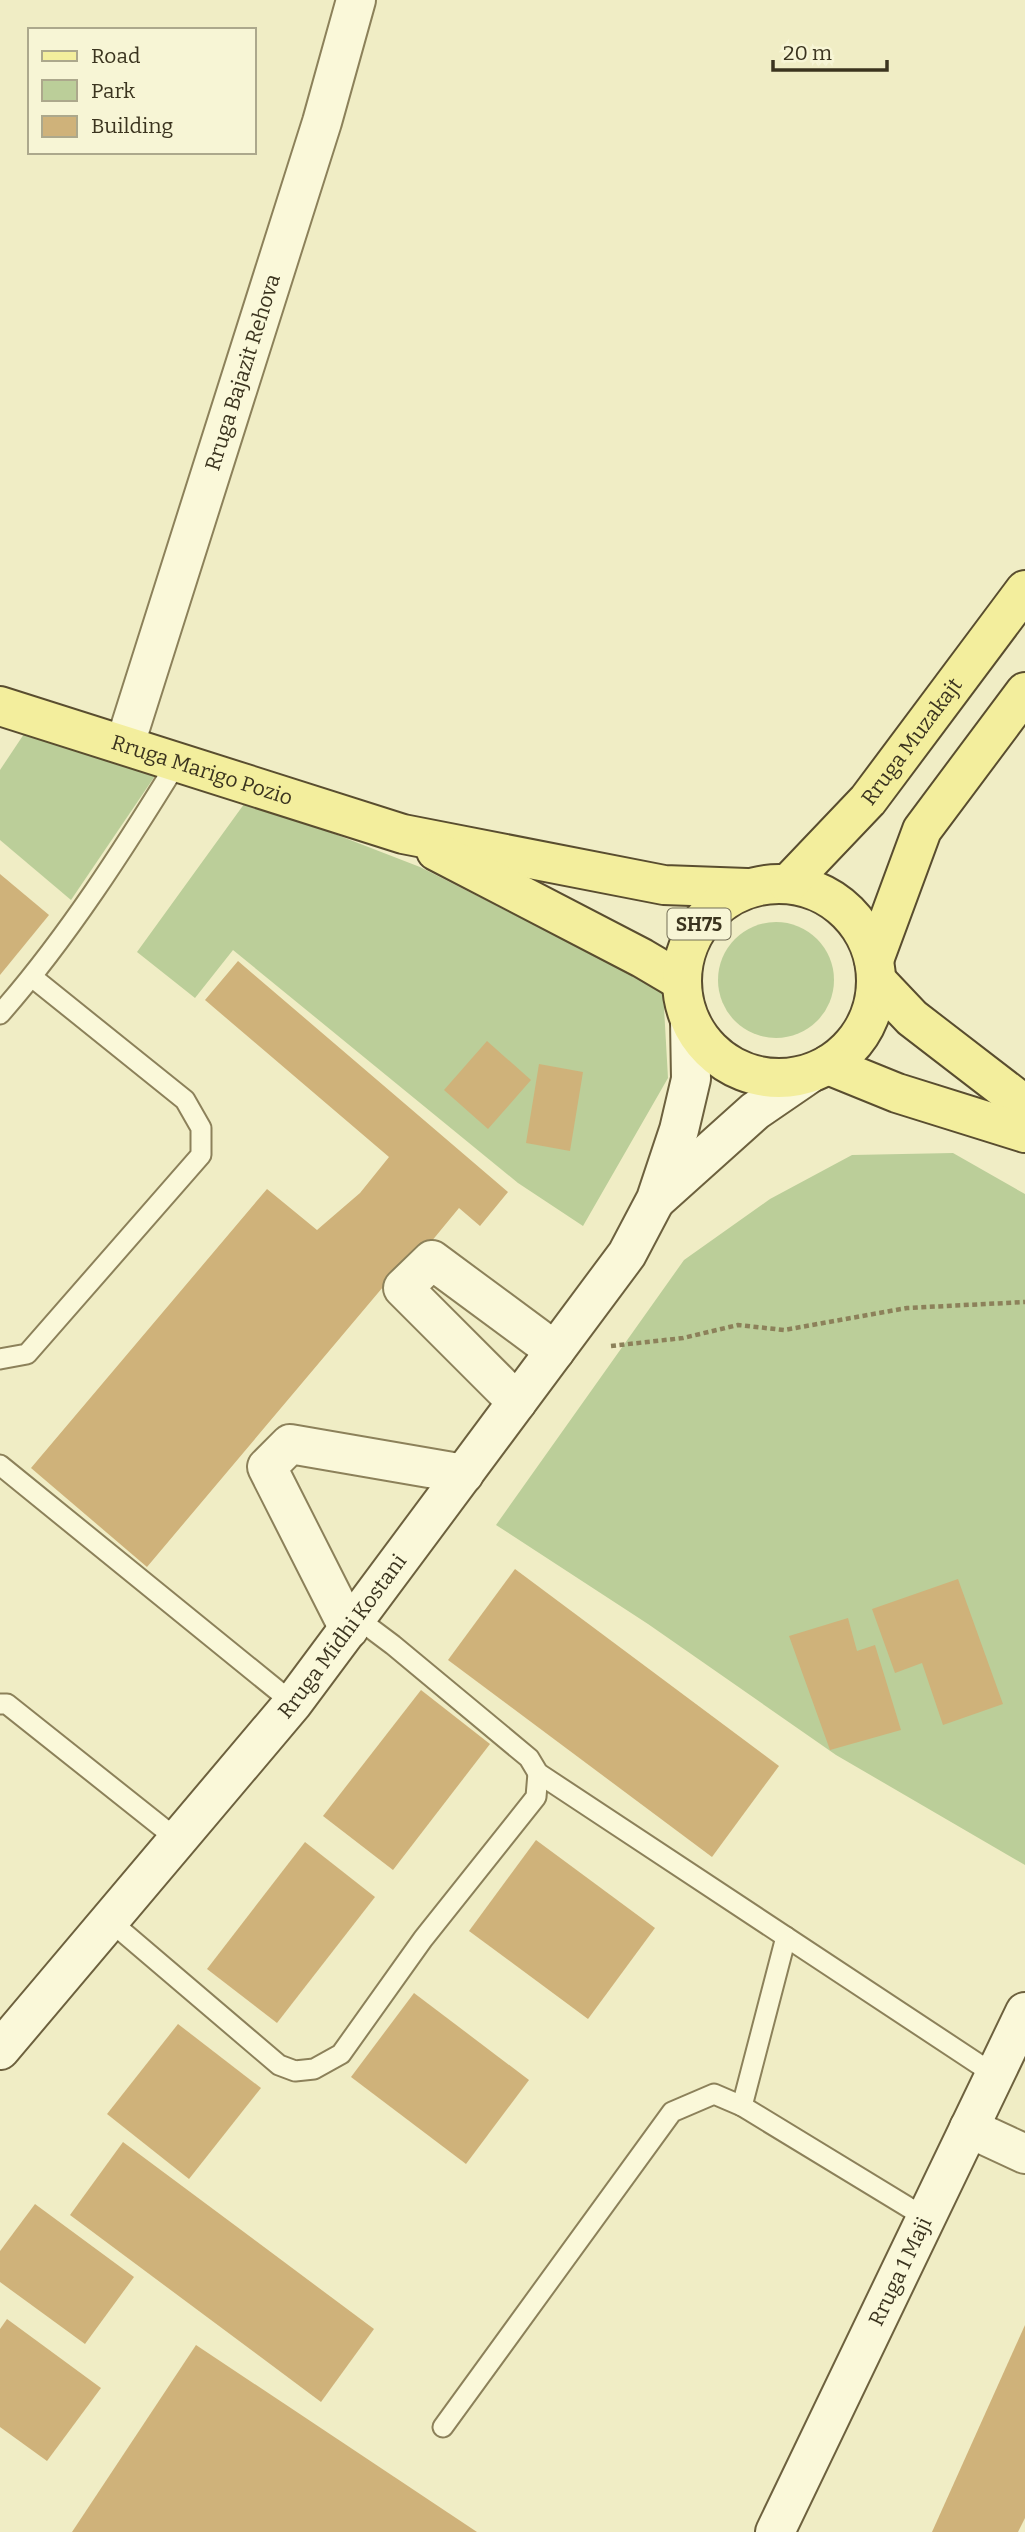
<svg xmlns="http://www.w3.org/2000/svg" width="1025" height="2532" viewBox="0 0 1025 2532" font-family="Bitter,serif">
  <rect width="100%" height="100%" fill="#f0edc5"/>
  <!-- green -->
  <g fill="#bbce99">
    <path d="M26,731L159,770L71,900L0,840V770Z"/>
    <path d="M247,800L420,867L663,990L668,1078L583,1226L518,1183L233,950L195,998L137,952Z"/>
    <circle cx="776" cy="980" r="58"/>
    <path d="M953,1153L1025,1194V1865L836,1755L648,1624L496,1525L684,1260L770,1199L852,1155Z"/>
  </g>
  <!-- building -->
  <g fill="#cfb27a">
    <path d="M0,874L49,915L0,975Z"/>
    <path d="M238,961L508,1192L480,1226L459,1208L426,1248L383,1287L147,1567L31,1468L267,1189L317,1230L360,1193L389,1157L205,1000Z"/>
    <path d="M487,1041L531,1080L488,1129L444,1090Z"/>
    <path d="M539,1064L583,1072L570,1151L526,1143Z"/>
    <path d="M515,1569L779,1766L712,1857L448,1660Z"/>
    <path d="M958,1579L1003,1704L943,1725L922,1663L895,1673L872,1609Z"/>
    <path d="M848,1618L857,1651L875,1645L901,1730L830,1750L789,1636Z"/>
    <path d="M421,1690L490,1744L393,1870L323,1816Z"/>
    <path d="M536,1840L655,1928L588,2019L469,1931Z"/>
    <path d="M305,1842L375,1897L277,2023L207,1969Z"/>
    <path d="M414,1993L529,2080L466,2164L351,2077Z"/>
    <path d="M178,2024L261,2088L189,2179L107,2114Z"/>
    <path d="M123,2142L374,2329L321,2402L70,2215Z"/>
    <path d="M35,2204L134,2277L85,2344L0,2282V2251Z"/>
    <path d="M7,2319L101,2388L47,2461L0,2427V2329Z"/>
    <path d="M1025,2325V2518L1018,2532H932Z"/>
    <path d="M196,2345L477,2532H72Z"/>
  </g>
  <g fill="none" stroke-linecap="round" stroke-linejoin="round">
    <defs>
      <g id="lane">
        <path d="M0,1014C67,938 125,847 178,761"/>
        <path d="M0,1359L27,1354L201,1155V1128L185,1100L32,977"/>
        <path d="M0,1465L293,1703"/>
        <path d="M357,1618L393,1645L529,1758L538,1773L995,2075"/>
        <path d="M0,1704H7L178,1840"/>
        <path d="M110,1921L279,2065L295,2071L314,2069L341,2054L423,1939L536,1797L538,1773"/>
        <path d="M742,2106L786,1937"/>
        <path d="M443,2427L672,2112L714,2094L742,2106L926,2218"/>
      </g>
      <g id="street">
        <path id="s1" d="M125,744L322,122L356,0"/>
        <path d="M517,1402L403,1288L432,1260L555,1351"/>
        <path d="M349,1629L267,1467L290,1444L464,1474"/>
        <path d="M969,2128L1025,2154"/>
      </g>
      <g id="secondary">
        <path d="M658,1198L755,1111L809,1074"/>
        <path id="s2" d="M0,2050L293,1703L627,1254L656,1199L679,1130L691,1079L690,1021"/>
        <path id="s3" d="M775,2532L1025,2012"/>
      </g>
      <g id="primary">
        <path id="s4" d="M0,706L403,834L664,885L747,888"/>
        <path d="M436,851L642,958L681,981"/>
        <circle cx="779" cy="981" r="97"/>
        <path id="s5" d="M788,884L868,800L1025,590"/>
        <path d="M874,960L922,830L1025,692"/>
        <path d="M876,980L912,1018L1025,1105"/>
        <path d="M828,1065L897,1093L1025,1133"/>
      </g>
    </defs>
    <!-- lane casing -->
    <use href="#lane" stroke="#8c815a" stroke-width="23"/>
    <!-- street casing -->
    <use href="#street" stroke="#8c815a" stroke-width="42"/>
    <!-- secondary casing -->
    <use href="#secondary" stroke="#6d613e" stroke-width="42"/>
    <!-- primary casing -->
    <use href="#primary" stroke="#594d2f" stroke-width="42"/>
    <!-- path -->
    <path stroke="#8c815a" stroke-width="4.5" stroke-dasharray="5 3.5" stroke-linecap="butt" d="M611,1346L683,1338L738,1325L784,1330L907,1308L1025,1302"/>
    <!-- lane -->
    <use href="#lane" stroke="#faf8d9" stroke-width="19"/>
    <!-- street -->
    <use href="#street" stroke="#faf8d9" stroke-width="38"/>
    <!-- secondary -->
    <use href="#secondary" stroke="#faf8d9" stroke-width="38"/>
    <!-- primary -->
    <use href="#primary" stroke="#f3ee9d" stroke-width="38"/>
  </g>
  <g text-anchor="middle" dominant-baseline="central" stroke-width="5" stroke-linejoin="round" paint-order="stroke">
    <!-- shield labels -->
    <rect fill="#f7f5d5" stroke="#736e56" stroke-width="2" x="667.5" y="908.5" width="63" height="31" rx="5"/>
    <g font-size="19" font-weight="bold" fill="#3b341f">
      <text x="699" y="924">SH75</text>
    </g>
    <!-- street labels -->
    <g font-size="21" fill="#3b341f" stroke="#f7f5d5">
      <text stroke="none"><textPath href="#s1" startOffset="390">Rruga Bajazit Rehova</textPath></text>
      <text stroke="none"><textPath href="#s5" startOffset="189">Rruga Muzakajt</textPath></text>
      <text stroke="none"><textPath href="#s4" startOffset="212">Rruga Marigo Pozio</textPath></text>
      <text stroke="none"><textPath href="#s2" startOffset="537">Rruga Midhi Kostani</textPath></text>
      <text stroke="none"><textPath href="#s3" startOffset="289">Rruga 1 Maji</textPath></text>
    </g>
  </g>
  <!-- legend -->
  <rect x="28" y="28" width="228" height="126" fill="#f7f5d5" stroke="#aca88c" stroke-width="2"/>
  <rect x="42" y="51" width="35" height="10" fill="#f3ee9d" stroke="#aca88c" stroke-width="2"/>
  <text x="91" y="63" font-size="21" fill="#3b341f">Road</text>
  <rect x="42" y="80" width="35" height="21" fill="#bbce99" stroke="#aca88c" stroke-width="2"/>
  <text x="91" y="98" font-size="21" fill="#3b341f">Park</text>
  <rect x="42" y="116" width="35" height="21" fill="#cfb27a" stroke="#aca88c" stroke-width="2"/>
  <text x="91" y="133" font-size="21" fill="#3b341f">Building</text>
  <!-- scale -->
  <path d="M773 60v10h114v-10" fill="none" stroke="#3b341f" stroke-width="3.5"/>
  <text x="783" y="60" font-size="21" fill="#3b341f" stroke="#f7f5d5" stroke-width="5" paint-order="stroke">20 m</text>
</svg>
